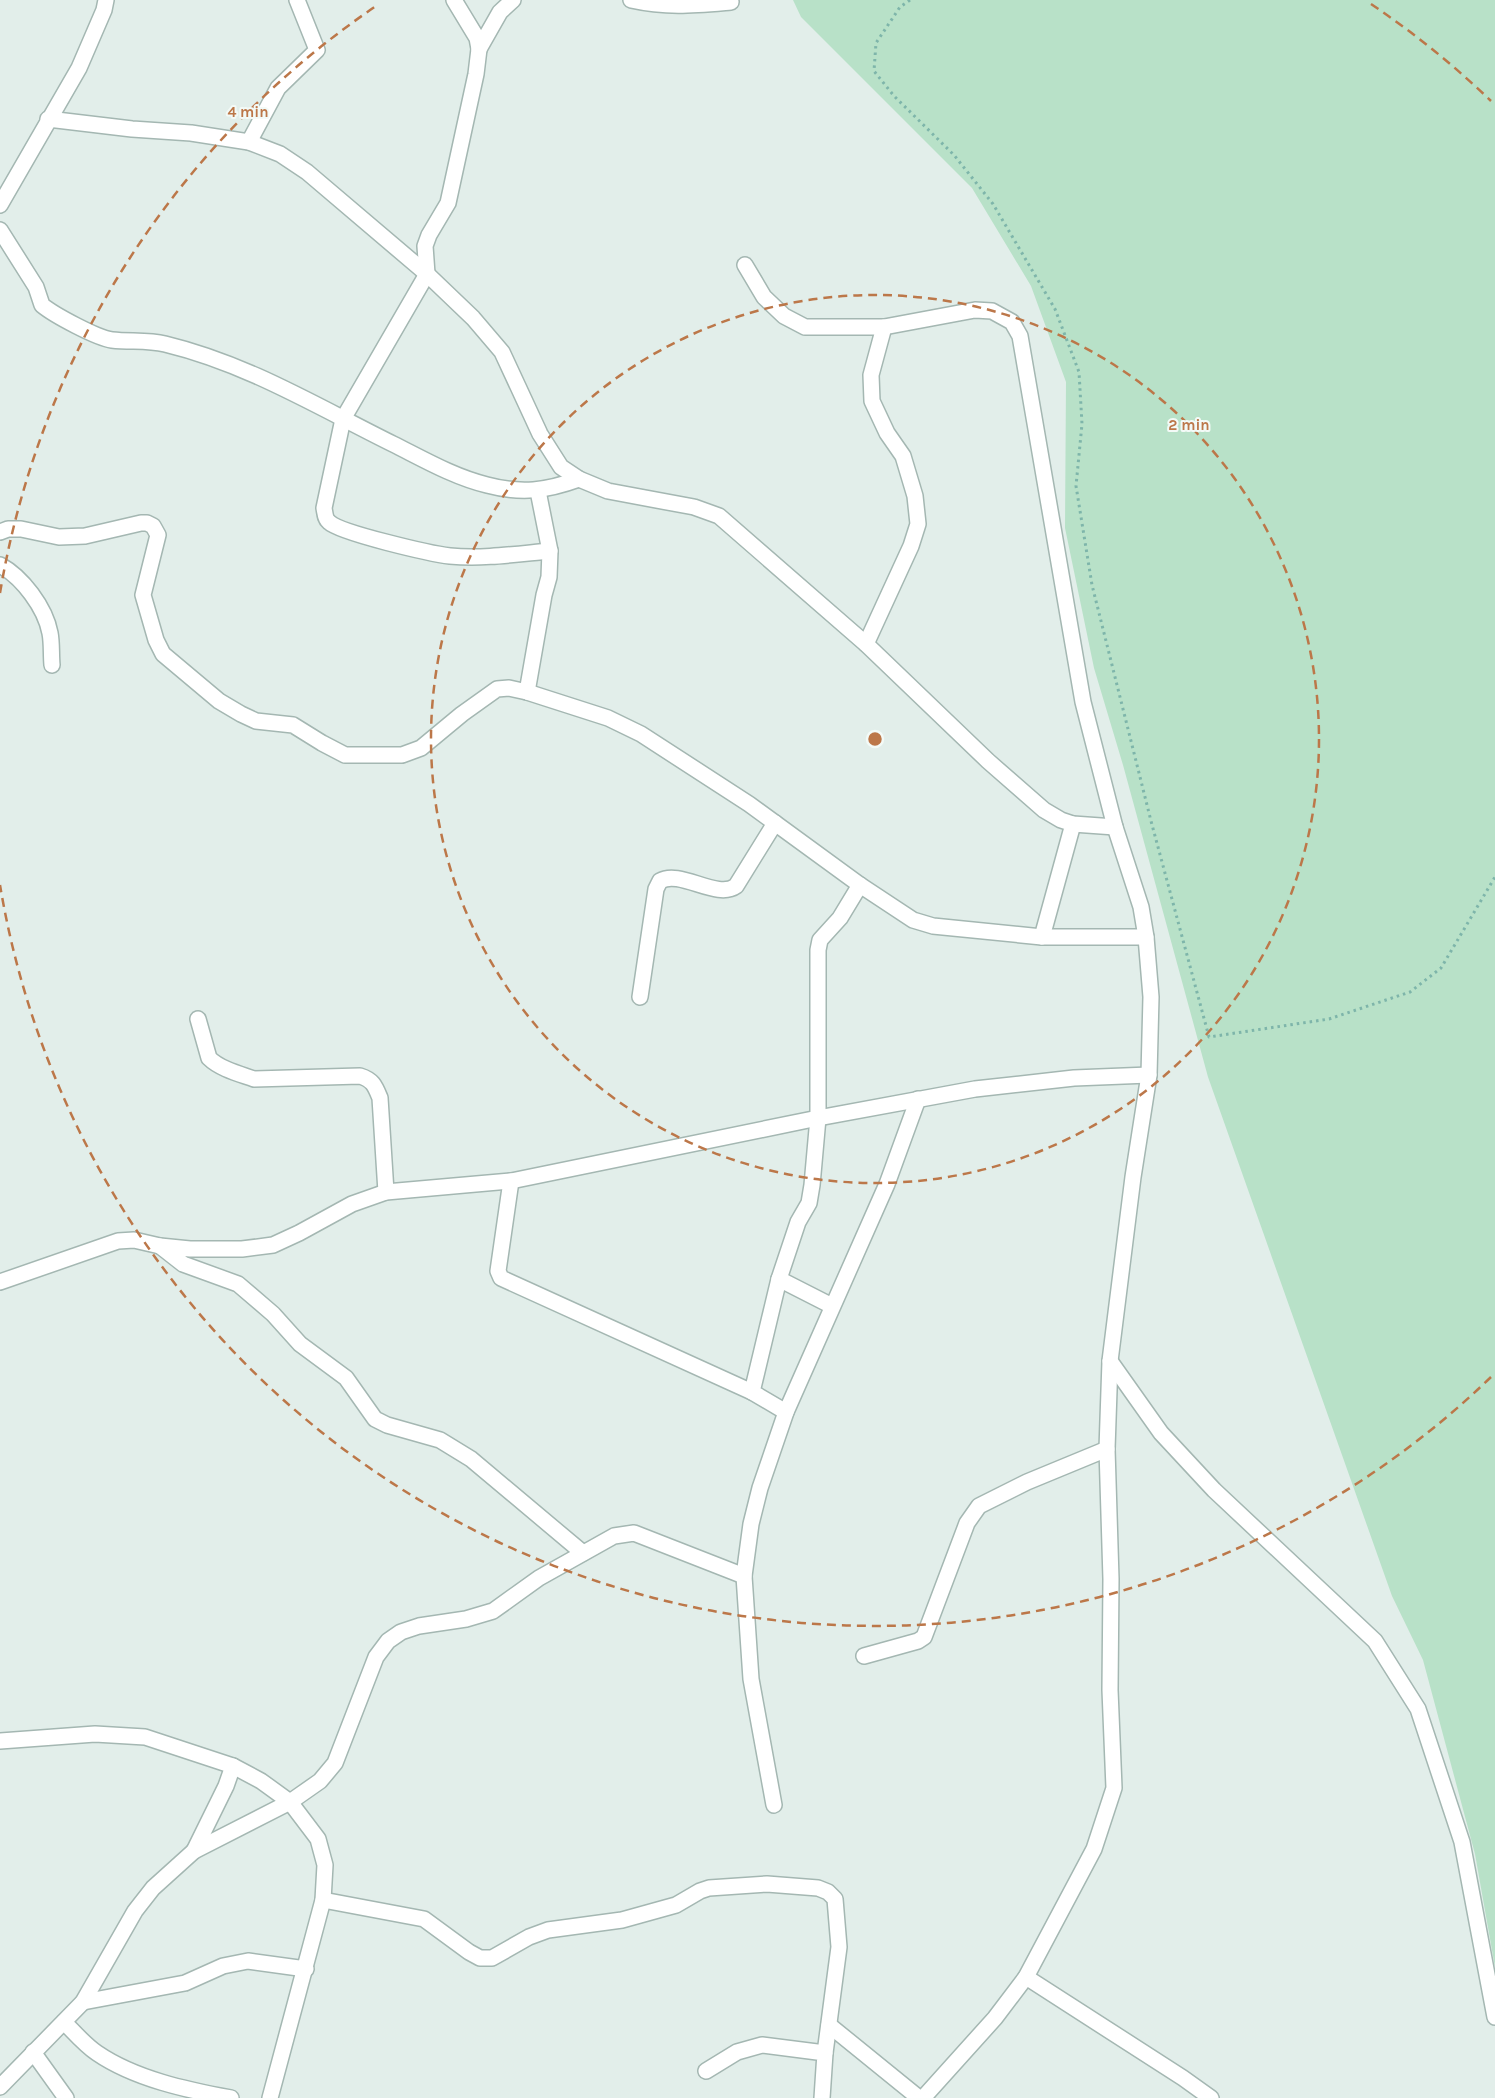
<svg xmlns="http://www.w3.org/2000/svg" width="1495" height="2098" viewBox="0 0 1495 2098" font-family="Karla,sans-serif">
  <rect width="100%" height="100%" fill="#e2eeea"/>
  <!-- green -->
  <path fill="#b8e1c8" d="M793,0H1495V1967L1475,1854L1423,1660L1392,1596L1208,1077L1123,765L1094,668L1065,528L1066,382L1031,286L972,188L801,17Z"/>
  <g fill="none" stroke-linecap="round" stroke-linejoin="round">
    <defs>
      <g id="street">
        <path d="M454,0L477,38L479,49L476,74L448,203L429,235L425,246L427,274L343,419L324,508C325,513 325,519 329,522C340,533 432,554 450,556C483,559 517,554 550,551"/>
        <path d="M631,0C667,8 695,5 731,2"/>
        <path d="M479,49L500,12L513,0"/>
        <path d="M48,119L132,129L191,133L249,142L280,154L307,172L427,274L473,318L502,352L540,434L561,467L579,479L608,491L694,507L719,516L866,644L988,761L1044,810L1061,820L1073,824L1115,827"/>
        <path d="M249,142L278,88L317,50L297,0"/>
        <path d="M0,205L79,68L104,10L106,0"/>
        <path d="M0,230L36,287L42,305C54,315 97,338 112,340C130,342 148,340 165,344C248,364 318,407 393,444C423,459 454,477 487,485C521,494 546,491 579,479"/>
        <path d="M745,265L764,297L784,316L805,327H884L975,310L992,311L1012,322L1020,336L1083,702L1115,827L1141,907L1146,937L1151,997L1149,1075L1133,1177L1110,1361L1107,1449L1111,1579L1110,1690L1114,1788L1094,1849L1026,1977L995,2018L923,2098"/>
        <path d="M0,532L8,529H21L59,537L85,536L141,523H147L153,526L158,535L143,595L156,640L163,654L219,701L241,714L256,721L293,725L322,743L345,755H402L421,748L462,714L497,689L509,688L527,692L608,718L641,734L749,804L860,885L913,920L933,926L1042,937H1146"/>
        <path d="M0,565C22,577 45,607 50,633C52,643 51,654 52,665"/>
        <path d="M866,644L911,546L918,524L915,496L903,456L887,433L872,401L871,375L884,327"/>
        <path d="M527,692L544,595L549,577L550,551L538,491"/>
        <path d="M1042,937L1073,824"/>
        <path d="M640,997L656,889L660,881C680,869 717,900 736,886L775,823"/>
        <path d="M198,1019L209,1058C220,1069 240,1074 254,1079L360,1076C373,1080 375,1086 380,1098L386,1192"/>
        <path d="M511,1181L498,1271L501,1278L752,1392"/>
        <path d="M160,1246L183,1264L238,1284L273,1314L300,1344L346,1378L375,1419L387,1425L440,1440L471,1459L583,1553"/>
        <path d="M779,1279L832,1306"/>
        <path d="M0,1282L118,1241L134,1240L160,1246L190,1249H242L273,1245L299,1233L352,1204L386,1192L511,1181L818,1118L975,1089L1074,1078L1149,1075"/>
        <path d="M1110,1361L1161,1433L1214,1490L1375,1641L1418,1709L1462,1842L1495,2017"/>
        <path d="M786,1412L752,1392L779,1279L798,1222L809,1203L812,1185L818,1118V950L820,940L840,918L860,885"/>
        <path d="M864,1656L918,1641L924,1637L967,1523L979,1506L1027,1482L1107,1449"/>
        <path d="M0,1741L95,1734L145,1737L233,1766L261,1781L290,1802L318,1839L325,1865L323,1900L270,2098"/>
        <path d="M774,1805L751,1679L744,1576L751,1524L760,1488L786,1412L887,1184L918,1099"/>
        <path d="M194,1851L226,1786L233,1766"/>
        <path d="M323,1900L424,1919L469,1952L480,1958H492L529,1937L548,1930L622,1920L676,1905L700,1891L709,1888L767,1884L818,1888L828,1892L835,1899L839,1947L825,2053"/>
        <path d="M1026,1977L1183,2078L1211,2098"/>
        <path d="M83,2002L185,1983L223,1966L248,1961L306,1969"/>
        <path d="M64,2022C74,2032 85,2045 97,2053C135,2079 187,2090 231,2098"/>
        <path d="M829,2025L919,2098"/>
        <path d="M33,2052L66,2098"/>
        <path d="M706,2071L737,2052L762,2045L825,2053L822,2098"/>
        <path d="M0,2087L83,2002L135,1911L153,1888L194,1851L290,1802L320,1781L335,1763L376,1657L388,1641L401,1632L419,1626L466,1619L493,1611L539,1578L614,1536L634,1533L744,1576"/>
      </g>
    </defs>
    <!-- street casing -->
    <use href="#street" stroke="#a4b7b2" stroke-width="18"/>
    <!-- path -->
    <path stroke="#7eb5aa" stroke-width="3" stroke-dasharray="2.5 4" stroke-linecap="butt" d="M910,0L900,7L876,43L874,71L894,96L954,155L993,204L1055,309L1079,372L1082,424L1076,486L1092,585L1151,821L1209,1037L1329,1019L1410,992L1441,968L1495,877"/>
    <!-- street -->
    <use href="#street" stroke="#fff" stroke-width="15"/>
  </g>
  <!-- distance rings -->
  <g fill="none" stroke="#bc7749" stroke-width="2.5" stroke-dasharray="9 6">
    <circle cx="875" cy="739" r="444"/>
    <path d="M1491 1377A887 887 0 0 1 0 885M0 593A887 887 0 0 1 379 4M1371 4A887 887 0 0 1 1491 101"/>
  </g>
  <circle cx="875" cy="739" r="8" fill="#bc7749" stroke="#f3faf7" stroke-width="2.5"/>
  <g font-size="15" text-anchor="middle" font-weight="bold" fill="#bc7749" stroke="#f3faf7" stroke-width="4" stroke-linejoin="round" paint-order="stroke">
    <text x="248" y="117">4 min</text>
    <text x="1189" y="430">2 min</text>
  </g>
</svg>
